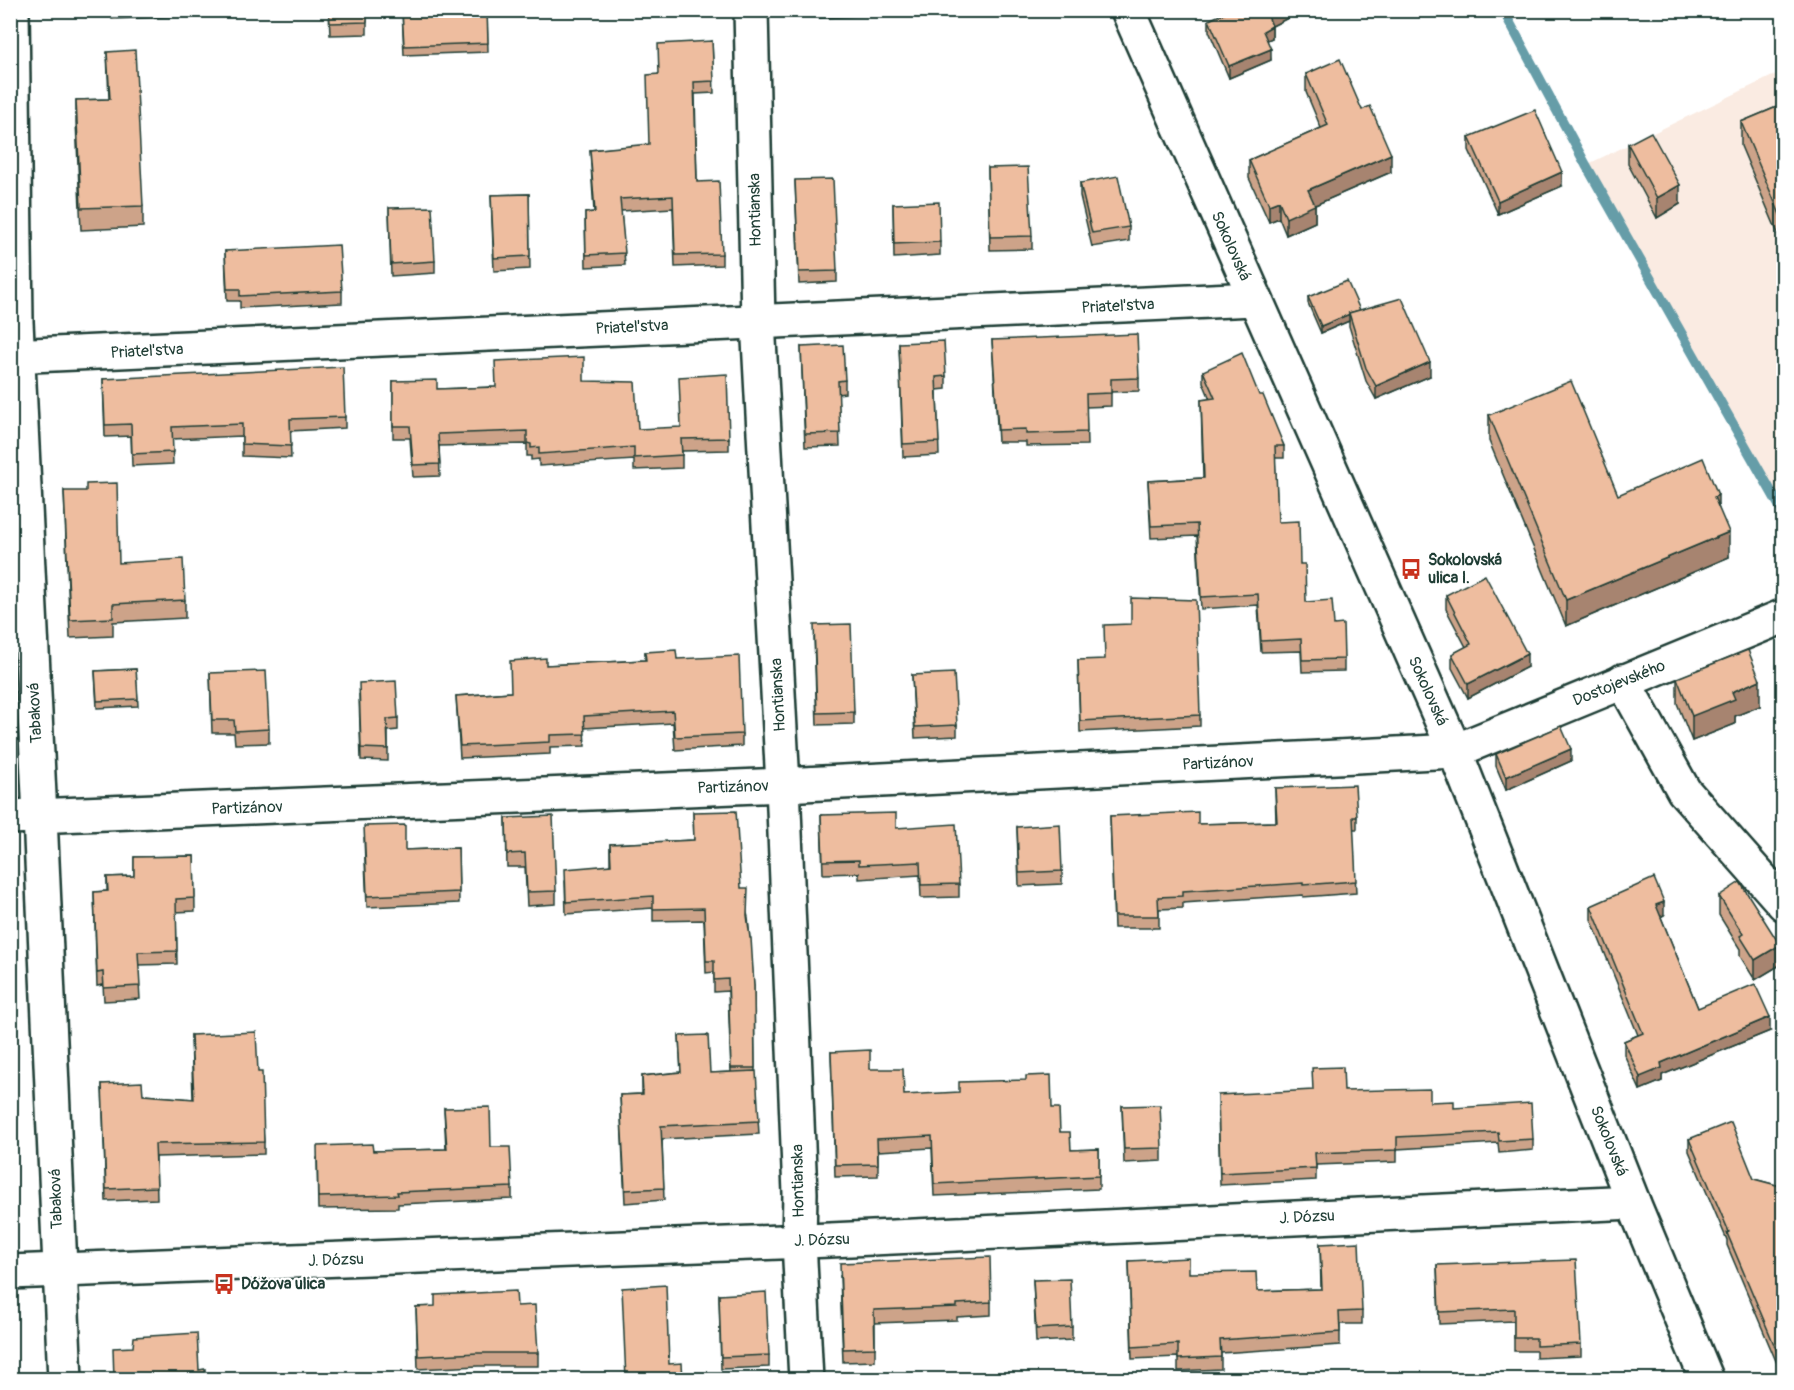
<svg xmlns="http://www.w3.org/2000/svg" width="1794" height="1390" viewBox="0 0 1794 1390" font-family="Pangolin,sans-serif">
  <rect width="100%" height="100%" fill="#fff"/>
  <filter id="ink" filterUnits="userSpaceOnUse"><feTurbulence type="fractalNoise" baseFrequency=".0167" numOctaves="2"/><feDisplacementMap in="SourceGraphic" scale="12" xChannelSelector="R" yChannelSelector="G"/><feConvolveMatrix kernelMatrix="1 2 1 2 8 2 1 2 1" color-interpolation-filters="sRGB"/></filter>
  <g filter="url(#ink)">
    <!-- built -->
    <path fill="#faebe2" d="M1783,71V514L1586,165Z"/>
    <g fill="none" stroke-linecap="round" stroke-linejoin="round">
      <!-- stream -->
      <path stroke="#669da8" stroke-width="10" d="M1503,10L1586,165L1784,514"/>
      <defs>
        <g id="minor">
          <path d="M12,10L16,322L40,816L65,1380"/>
          <path d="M751,10L758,321L783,785L800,1193L799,1241L806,1380"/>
          <path d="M1128,10L1455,751L1633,1202L1707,1380"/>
          <path d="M10,356L1254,299"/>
          <path d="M1623,681L1684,791L1784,904"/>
          <path d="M10,817L783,785L1455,751L1784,616"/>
          <path d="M10,1272L830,1240L1633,1202"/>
        </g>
      </defs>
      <!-- minor casing -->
      <use href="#minor" stroke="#1f3d34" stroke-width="38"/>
      <!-- minor -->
      <use href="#minor" stroke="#fff" stroke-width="33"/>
    </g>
    <!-- wall -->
    <g fill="#cda389" stroke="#1f3d34" stroke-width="1.5">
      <path d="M112,10H239V14L112,19Z"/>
      <path d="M329,10H367V34L330,35Z"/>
      <path d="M402,10H487L488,52L404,55Z"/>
      <path d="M819,10H881V15L819,18Z"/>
      <path d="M1290,10V17L1272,26V38L1267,40L1271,60L1229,78L1209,31V20Z"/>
      <path d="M712,41L714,93L695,94L697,182L722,254V265L675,267L673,208L621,211L625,265L586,267L585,213L594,212L590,150L649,145L658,74Z"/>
      <path d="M107,52L143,206V227L81,230L76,122V100L109,99Z"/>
      <path d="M1306,74L1362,110L1391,172L1315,205V222L1286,235L1279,218L1269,222L1249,178V160L1321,128L1306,92Z"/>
      <path d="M1784,104V248L1741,146V122Z"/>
      <path d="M1469,137L1562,186L1498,214L1469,150Z"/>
      <path d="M1628,144L1680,204L1657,218L1628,164Z"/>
      <path d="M988,168L1032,236V249L990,250Z"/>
      <path d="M795,180L837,271V282L799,284Z"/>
      <path d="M1080,183L1129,227V241L1092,247L1080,196Z"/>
      <path d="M529,194L530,269L494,271L491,195Z"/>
      <path d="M893,204L940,242V255L894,258Z"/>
      <path d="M389,208L435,261V273L391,276Z"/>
      <path d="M225,251L342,291V303L240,308V301H227Z"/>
      <path d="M1308,297L1360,310L1430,376L1376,399L1366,381L1349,326V321L1321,333L1308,303Z"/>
      <path d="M992,340L1139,378V391L1111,392V406L1086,407L1087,445L1026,446V442H998Z"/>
      <path d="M899,343L946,376V389L937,390L939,455L903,457Z"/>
      <path d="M801,347L845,380V393L838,394L840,446L805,447Z"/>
      <path d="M1203,371L1259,395L1284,446V458H1275L1278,522L1300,564L1306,602L1334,625L1344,659V671L1302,672L1301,651L1261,652L1258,605L1201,609L1197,536L1151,538L1148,481L1203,478L1201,400L1210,399L1203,382Z"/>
      <path d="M103,379L345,417V428L290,431L291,458L242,456V436L172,439L173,464L132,466L131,436L105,437Z"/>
      <path d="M393,381L437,389L496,387L584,381L638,429L729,438V450L682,451V468L634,470V460L539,466V459L531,460V456H527V444L439,446L440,476L413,477L410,438H393Z"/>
      <path d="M1489,415L1618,495L1718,506L1729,557L1566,626L1489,441Z"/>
      <path d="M64,491L119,563L185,600V618L113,622V636L70,638Z"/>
      <path d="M1446,595L1527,667L1468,698L1452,668V654L1466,647L1446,609Z"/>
      <path d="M814,637L854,712V724L817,725Z"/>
      <path d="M645,652L677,659L742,734V746L675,750L673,723L584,728L585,746L550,747V754L460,758L456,696L511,692L546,665L645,660Z"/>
      <path d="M1078,660L1200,715V726L1080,732Z"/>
      <path d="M136,669L138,706L97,708L95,671Z"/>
      <path d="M210,673L269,729V743L235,744L234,733H212Z"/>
      <path d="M912,675L957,725V736L915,738Z"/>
      <path d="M1677,678L1760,706L1735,716V724L1692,741L1677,703Z"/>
      <path d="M359,695L398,718V730L388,731V761L361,760Z"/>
      <path d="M1496,754L1571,761L1506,790L1496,766Z"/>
      <path d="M1275,788L1357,817V829H1353L1356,893L1303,897V895L1183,903V908L1159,909V928H1114L1110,816L1198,824L1276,822Z"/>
      <path d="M693,812L741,888L748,917L754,986L755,1071L759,1134L662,1139L664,1200L625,1203L620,1095L642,1094V1076L681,1072L679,1036L710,1073L731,1072L728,991L714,992V972L706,973L704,920L653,921V908L566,914L565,881L610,865V844L694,840Z"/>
      <path d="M821,815L896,828L959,884V897L921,898L920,875L859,879V873L823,874Z"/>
      <path d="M506,818L556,891V904L527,906L525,867H507Z"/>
      <path d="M1017,827L1062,871V884L1019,886Z"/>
      <path d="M364,838L405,850L458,848L459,903L367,907Z"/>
      <path d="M194,856L195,911L176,912L177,964L138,965L140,999L104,1001L103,985L97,986L94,892L107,891V877L134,876V857Z"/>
      <path d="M1719,896L1780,965L1755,980L1740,956V949L1719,915Z"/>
      <path d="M1591,906L1664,915L1661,917L1698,1008L1770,1031L1662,1075V1081L1640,1090L1624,1054V1041L1638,1035L1591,919Z"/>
      <path d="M191,1035L258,1072L264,1142V1154L156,1157L157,1199L106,1201L102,1084L143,1095L193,1099Z"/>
      <path d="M831,1052L870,1069L904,1095L1052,1108L1060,1132L1071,1150L1099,1149V1189L934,1196L932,1148L878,1151V1176L835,1177Z"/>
      <path d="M1344,1091L1430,1102L1454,1108L1533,1139V1150L1499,1153L1498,1143L1397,1149V1162L1316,1165V1180L1220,1185L1218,1106Z"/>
      <path d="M1122,1106L1162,1148V1161L1124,1163Z"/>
      <path d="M444,1108L491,1147L512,1187V1199L398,1204V1208L318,1209L317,1158L373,1151L446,1149Z"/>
      <path d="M1689,1139L1754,1179L1784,1187V1380L1727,1245V1240L1689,1151Z"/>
      <path d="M1320,1244L1362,1311V1324H1340V1345L1221,1353V1369L1178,1371V1357L1132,1359L1129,1261L1189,1273L1257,1291L1321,1289Z"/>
      <path d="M1437,1265L1581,1344V1356L1536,1358V1351H1514V1321L1439,1324Z"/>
      <path d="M840,1276L991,1302V1315L957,1317V1320L875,1323V1361L843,1362Z"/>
      <path d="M1033,1280L1072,1327V1340L1036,1342Z"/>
      <path d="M719,1295L769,1355V1367L721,1369Z"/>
      <path d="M517,1306L538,1353V1366H478L418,1369L416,1307Z"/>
    </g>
    <!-- shaded-wall -->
    <g fill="#a7846f" stroke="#1f3d34" stroke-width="1.5">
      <path d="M1280,10H1290V17L1268,28V16Z"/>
      <path d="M1272,26V38L1263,42V31Z"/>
      <path d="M1271,49V60L1229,78V66Z"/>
      <path d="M1391,154V172L1315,205V222L1286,235V218L1308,190Z"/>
      <path d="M1562,172V186L1498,214V201Z"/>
      <path d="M1680,185V204L1657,218V198Z"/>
      <path d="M1279,201V218L1269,222V205Z"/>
      <path d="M1349,314V321L1321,333V326Z"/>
      <path d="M1430,362V376L1376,399V386Z"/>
      <path d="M1718,495V520L1714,497Z"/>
      <path d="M1729,532V557L1566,626V600Z"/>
      <path d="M1527,654V667L1468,698V684Z"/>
      <path d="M1760,680V706L1735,716V724L1692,741V716L1732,692Z"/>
      <path d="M1571,749V761L1506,790V777Z"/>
      <path d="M1664,902V915L1656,919V905Z"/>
      <path d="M1780,945V965L1755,980V960Z"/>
      <path d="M1770,1017V1031L1662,1075V1081L1640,1090V1077L1661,1063Z"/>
    </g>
    <!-- building -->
    <g fill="#eebd9f" stroke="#1f3d34" stroke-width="1.5">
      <path d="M329,10H367V22L330,23Z"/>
      <path d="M402,10H487L488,43L404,46Z"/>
      <path d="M1231,10H1280L1268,16L1272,26L1263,31L1271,49L1229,66L1209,20Z"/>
      <path d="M712,41L714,81L694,82L697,182L719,181L722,254L675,255L673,196L620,199L625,253L586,255L585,213L595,212L590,150L649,144L647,75L659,74L658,44Z"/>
      <path d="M135,50L143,206L81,208L76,100L110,99L107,52Z"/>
      <path d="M1340,59L1362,110L1370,106L1391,154L1308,190L1315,205L1286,218L1279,201L1269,205L1249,160L1328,125L1306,74Z"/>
      <path d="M1784,104V224L1741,122Z"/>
      <path d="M1535,110L1562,172L1498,201L1469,137Z"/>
      <path d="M1651,132L1680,185L1657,198L1628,144Z"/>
      <path d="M1028,167L1032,236L990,237L988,168Z"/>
      <path d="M1118,176L1129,227L1092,233L1080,183Z"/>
      <path d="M833,179L837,271L799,272L795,180Z"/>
      <path d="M529,194L530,256L494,258L491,195Z"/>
      <path d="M939,202L940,242L894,244L893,204Z"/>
      <path d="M432,207L435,261L391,264L389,208Z"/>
      <path d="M339,245L342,291L240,296V289H227L225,251Z"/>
      <path d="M1347,281L1360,310L1349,313L1350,314L1321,326L1308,297Z"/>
      <path d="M1402,298L1430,362L1376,386L1366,368L1349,313Z"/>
      <path d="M1137,334L1139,378L1111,379V393L1086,394L1087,432L1026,434V429L998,430L992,340Z"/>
      <path d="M944,341L946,376L936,377L939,442L903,444L899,343Z"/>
      <path d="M843,345L845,380L838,381L840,433L805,434L801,347Z"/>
      <path d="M1242,353L1259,395H1263L1284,446H1275L1278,522L1299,521L1300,564H1305L1306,602L1332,600L1334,625L1343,624L1344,659L1302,660L1301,639L1261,641L1258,594L1201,597L1197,524L1151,526L1148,481L1204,478L1201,400L1215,398L1203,371Z"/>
      <path d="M584,357V381L635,382L638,429L681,427L679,377L727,374L729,438L681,439L682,455L634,458V447L539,454V447L531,448V444L527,443V431L438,434L440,464L413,465L410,426H393V381L437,380V389L496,387L495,361Z"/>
      <path d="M343,367L345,417L290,419L291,446L242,444V424L172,427L173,452L132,454L131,424L105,425L103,379Z"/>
      <path d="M1571,381L1618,495L1703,458L1718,495L1714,497L1729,532L1566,600L1489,415Z"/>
      <path d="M117,483L119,563L183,559L185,600L113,604V618L70,620L64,491H86V484Z"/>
      <path d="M1485,575L1527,654L1468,684L1452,654L1471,644L1446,595Z"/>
      <path d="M1131,598L1196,600L1200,715L1080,721L1078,660L1105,659L1104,625L1131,624Z"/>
      <path d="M851,624L854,712L817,713L814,625Z"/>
      <path d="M676,650L677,659L739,656L742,734L675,737L673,711L584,716L585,734L550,735V742L460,746L456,696L511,692L510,661L546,658V665L646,660L645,652Z"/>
      <path d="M1748,650L1760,680L1732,692L1735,699L1692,716L1677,678Z"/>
      <path d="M136,669L138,699L97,701L95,671Z"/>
      <path d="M266,671L269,729L235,731L234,720H212L210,673Z"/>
      <path d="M954,673L957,725L915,727L912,675Z"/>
      <path d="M396,681L398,718L387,719L388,749L361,748L359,683Z"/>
      <path d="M1561,726L1571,749L1506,777L1496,754Z"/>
      <path d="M1355,785L1357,817H1353L1356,881L1303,885V883L1183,891V896L1158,897L1159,916H1114L1110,816L1198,812V824L1277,822L1275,788Z"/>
      <path d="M736,811L741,888H748L747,915L750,938H751L754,986L755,1068H731L728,979L714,980V961H706L704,908L653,909V896L566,902L565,869L611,865L610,844L694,840L693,812Z"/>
      <path d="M896,813V828L956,824L959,884L921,885L920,862L859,865V860L823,861L821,815Z"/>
      <path d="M553,816L556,891L527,892L525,853L507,854L506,818Z"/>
      <path d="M1060,824L1062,871L1019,873L1017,827Z"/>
      <path d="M405,825V850L458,848L459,892L367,896L364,826Z"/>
      <path d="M194,856L195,898L176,899L177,951L138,952L140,986L104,988L103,972L97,973L94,892L108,891L107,877L134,876V857Z"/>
      <path d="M1654,878L1664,902L1656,905L1698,1008L1755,984L1770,1017L1661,1063L1662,1068L1640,1077L1624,1041L1643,1033L1591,906Z"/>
      <path d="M1740,882L1780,945L1755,960L1740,936L1743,934L1719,896Z"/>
      <path d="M256,1032L258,1072H262L264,1142L155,1144L157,1187L106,1189L102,1084L142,1082L143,1095L194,1099L191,1035Z"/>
      <path d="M708,1035L710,1073L756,1071L759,1121L661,1126L664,1188L625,1190L620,1095L643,1094L642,1076L681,1072L679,1036Z"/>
      <path d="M870,1050V1069H903L904,1095L959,1092V1082L1026,1080V1076L1051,1075L1052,1108H1059L1060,1132H1070L1071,1150L1099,1149V1176L934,1184L932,1136L877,1139L878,1164L835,1165L831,1052Z"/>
      <path d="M1343,1067L1344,1091L1430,1089V1102L1454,1101V1108L1531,1103L1533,1139L1499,1141L1498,1132L1397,1137V1150L1315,1153L1316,1168L1220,1173L1218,1095L1313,1090L1312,1068Z"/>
      <path d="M1160,1105L1162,1148L1124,1149L1122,1106Z"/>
      <path d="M490,1107L491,1147H510L512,1187L397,1192L398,1195L318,1197L317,1146L372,1144L373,1151L447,1149L444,1108Z"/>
      <path d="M1731,1122L1754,1179L1784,1187V1368L1727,1233L1729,1232L1689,1139Z"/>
      <path d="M1359,1242L1362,1311L1339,1312L1340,1332L1220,1340L1221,1357L1178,1359V1344L1132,1347L1129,1261L1189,1258V1273L1256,1272L1257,1291L1322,1289L1320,1244Z"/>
      <path d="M990,1257L991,1302L957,1304V1307L874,1310L875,1348L843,1349L840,1263Z"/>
      <path d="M1576,1260L1581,1344L1536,1346V1338H1514V1309L1439,1312L1437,1265Z"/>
      <path d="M1070,1279L1072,1327L1036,1329L1033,1280Z"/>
      <path d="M666,1285L669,1364L682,1363L683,1380H626L622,1288Z"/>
      <path d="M516,1291L517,1306L535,1305L538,1353H478L418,1356L416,1307L435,1306V1295Z"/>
      <path d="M766,1292L769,1355L721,1357L719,1295Z"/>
      <path d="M197,1333L199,1370L205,1369V1380H114L113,1348L133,1347L134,1337Z"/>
    </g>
  </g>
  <!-- icons -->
  <defs>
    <symbol id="bus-bare" viewBox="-9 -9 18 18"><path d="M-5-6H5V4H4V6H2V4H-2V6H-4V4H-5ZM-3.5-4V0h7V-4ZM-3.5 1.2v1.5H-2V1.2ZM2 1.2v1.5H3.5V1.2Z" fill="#c8321e" stroke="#fff" stroke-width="2.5" paint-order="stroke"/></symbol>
  </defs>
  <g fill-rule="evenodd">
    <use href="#bus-bare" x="1396" y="554" width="30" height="30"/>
    <use href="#bus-bare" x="209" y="1269" width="30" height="30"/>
  </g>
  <g text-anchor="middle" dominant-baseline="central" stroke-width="4.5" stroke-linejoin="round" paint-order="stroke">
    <!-- street labels -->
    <g font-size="16" fill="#1f3d34" stroke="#fff">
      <text transform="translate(755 210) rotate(-91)">Hontianska</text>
      <text transform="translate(1231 246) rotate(66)">Sokolovská</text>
      <text transform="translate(1118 306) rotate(-3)">Priateľstva</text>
      <text transform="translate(632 327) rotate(-3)">Priateľstva</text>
      <text transform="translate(147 351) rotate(-3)">Priateľstva</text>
      <text transform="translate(1619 683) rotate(-22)">Dostojevského</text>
      <text transform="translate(1428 691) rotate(66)">Sokolovská</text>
      <text transform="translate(778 695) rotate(-93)">Hontianska</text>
      <text transform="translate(35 713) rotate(-93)">Tabaková</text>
      <text transform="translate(1218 763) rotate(-3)">Partizánov</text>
      <text transform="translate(733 787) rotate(-2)">Partizánov</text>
      <text transform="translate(247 808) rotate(-2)">Partizánov</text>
      <text transform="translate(1609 1141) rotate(68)">Sokolovská</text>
      <text transform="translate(798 1181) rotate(-91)">Hontianska</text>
      <text transform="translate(56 1199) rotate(-92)">Tabaková</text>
      <text transform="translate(1307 1217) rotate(-3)">J. Dózsu</text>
      <text transform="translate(822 1240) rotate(-2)">J. Dózsu</text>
      <text transform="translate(336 1260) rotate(-2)">J. Dózsu</text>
    </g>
    <!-- poi labels -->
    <g font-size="16" font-weight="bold" fill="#1f3d34" stroke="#fff" text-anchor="start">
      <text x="1428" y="560">Sokolovská<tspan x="1428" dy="18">ulica I.</tspan></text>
      <text x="241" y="1284">Dóžova ulica</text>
    </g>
  </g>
  <!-- margin -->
  <rect width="1794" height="1390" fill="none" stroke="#fff" stroke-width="36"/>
  <rect x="18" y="18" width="1758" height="1354" fill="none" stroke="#1f3d34" stroke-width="2" filter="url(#ink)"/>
</svg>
